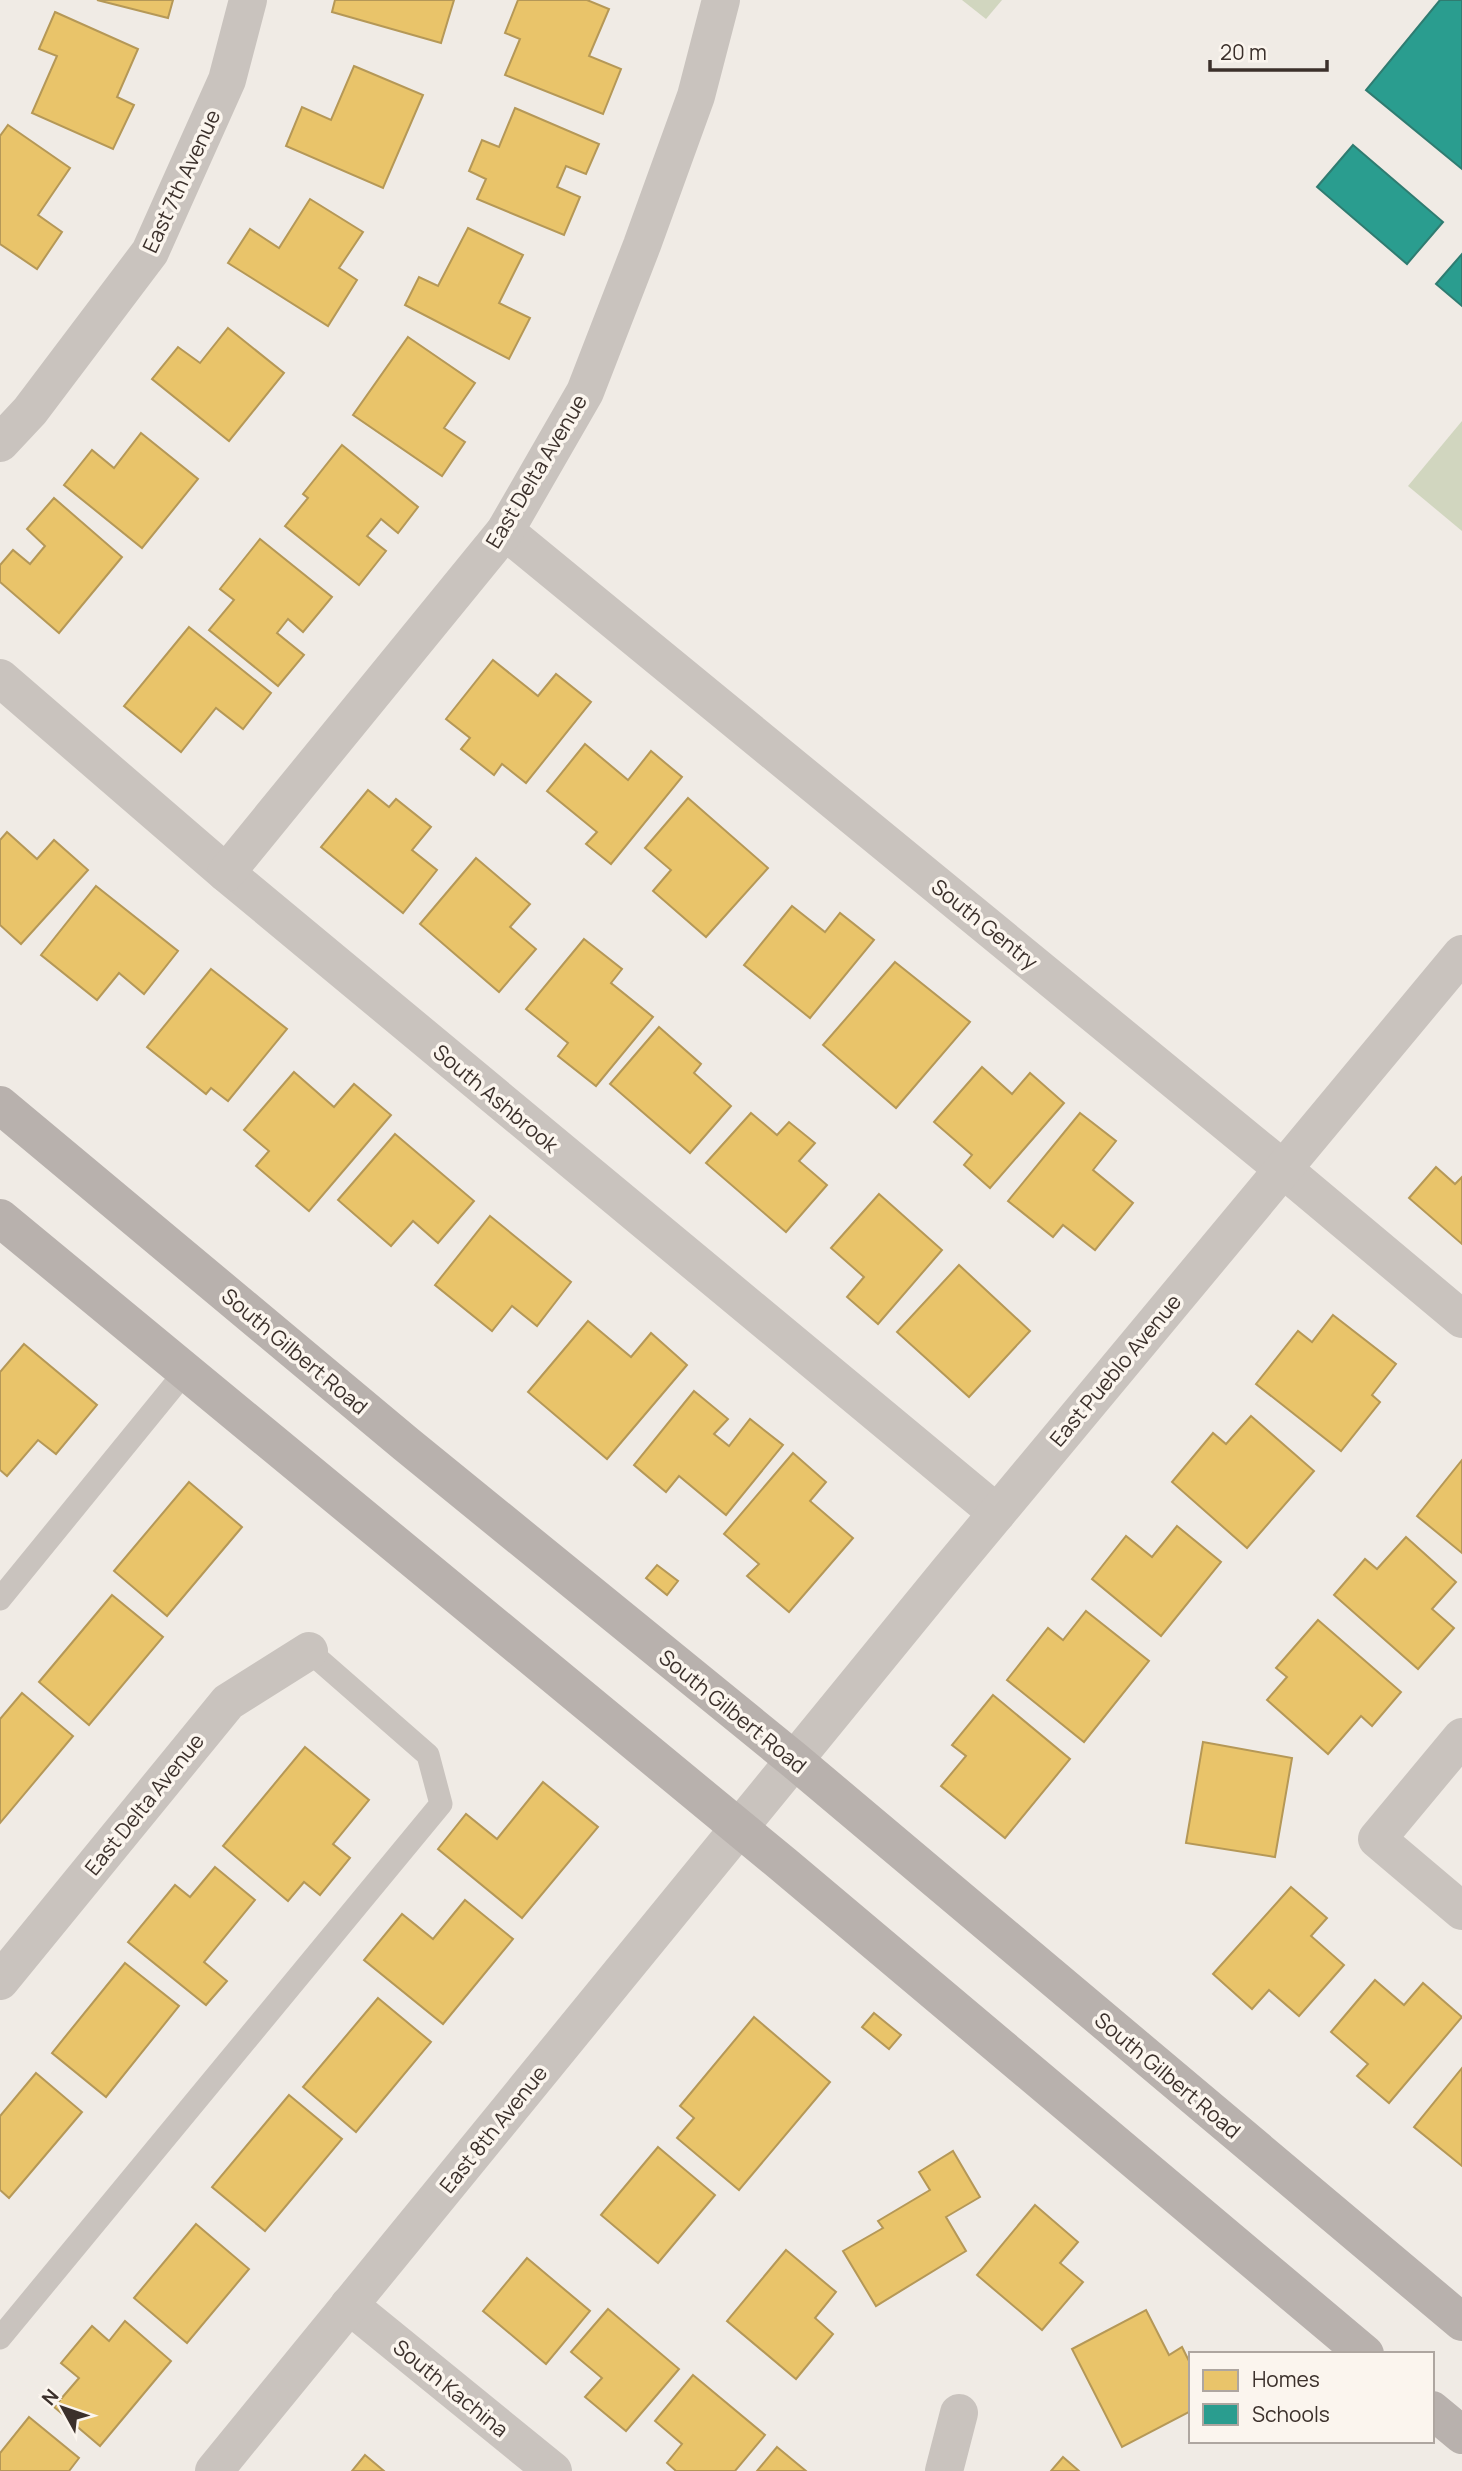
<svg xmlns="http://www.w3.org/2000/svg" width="1462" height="2471" viewBox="0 0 1462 2471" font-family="Manrope,sans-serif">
  <rect width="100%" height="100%" fill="#f0ebe5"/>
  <!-- green -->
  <g fill="#d1d6bf">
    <path d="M962,0H1002L986,19Z"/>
    <path d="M1462,421V531L1408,486Z"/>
  </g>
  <!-- homes -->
  <g fill="#e9c46a" stroke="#b59857" stroke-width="2">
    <path d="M97,0H173L168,18Z"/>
    <path d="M335,0H454L441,43L332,12Z"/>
    <path d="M518,0H587L609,9L589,56L621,69L603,114L505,75L520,39L505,33Z"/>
    <path d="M55,12L138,49L117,97L134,105L113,149L32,113L57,56L39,49Z"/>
    <path d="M354,66L423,95L383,188L286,146L302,107L331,120Z"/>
    <path d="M515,108L599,144L586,174L566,166L557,187L580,197L564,235L477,199L486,179L469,171L482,140L499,147Z"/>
    <path d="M8,125L70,168L38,215L62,232L37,269L0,244V136Z"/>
    <path d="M310,199L363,232L339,268L357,280L328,326L228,263L250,229L279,248Z"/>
    <path d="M468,228L523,255L499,303L530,318L509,359L405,305L419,277L438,286Z"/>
    <path d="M228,328L284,373L229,441L152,379L178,347L200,363Z"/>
    <path d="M408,337L475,383L444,428L465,442L442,476L353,415Z"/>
    <path d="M141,433L198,479L142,548L64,485L92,450L114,468Z"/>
    <path d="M342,445L418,507L398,533L381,519L367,536L386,551L359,585L285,526L308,498L303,494Z"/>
    <path d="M54,498L122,557L59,633L0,582V565L13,550L30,564L45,546L27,529Z"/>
    <path d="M260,539L332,597L303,632L288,619L277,633L304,655L278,686L209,630L234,600L220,589Z"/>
    <path d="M189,627L271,693L243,729L216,708L181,752L124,706Z"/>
    <path d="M493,660L538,696L556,674L591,702L526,783L502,764L494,775L461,749L470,738L446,719Z"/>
    <path d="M585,744L628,780L651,751L682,777L611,864L586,844L597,832L547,791Z"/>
    <path d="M368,790L389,807L396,799L431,827L412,850L437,870L403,913L321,847Z"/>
    <path d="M688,798L768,868L706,937L653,891L671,870L645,848Z"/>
    <path d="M7,832L37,859L54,840L88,870L21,944L0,925V840Z"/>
    <path d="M476,858L530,904L510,927L536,949L499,992L420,924Z"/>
    <path d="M96,886L178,951L144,994L119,973L97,1000L41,955Z"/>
    <path d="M792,906L825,932L840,913L874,940L810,1018L744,965Z"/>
    <path d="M584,939L622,969L611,983L653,1017L596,1086L558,1056L568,1043L526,1009Z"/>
    <path d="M895,962L970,1022L896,1108L823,1045Z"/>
    <path d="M211,969L287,1029L228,1101L211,1088L206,1094L147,1047Z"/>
    <path d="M659,1027L701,1064L694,1073L731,1106L690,1153L610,1084Z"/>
    <path d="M982,1067L1012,1094L1030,1073L1064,1103L990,1188L964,1165L972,1155L934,1122Z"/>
    <path d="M294,1072L334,1107L354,1084L391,1115L309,1211L256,1166L269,1151L244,1130Z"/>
    <path d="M751,1113L777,1135L789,1122L815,1143L799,1161L827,1185L786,1232L706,1163Z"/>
    <path d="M1080,1113L1116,1141L1093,1170L1133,1203L1095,1250L1063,1225L1053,1237L1008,1201Z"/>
    <path d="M395,1134L474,1201L438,1243L413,1221L391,1246L338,1200Z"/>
    <path d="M1436,1167L1455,1184L1462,1177V1244L1409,1198Z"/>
    <path d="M879,1194L942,1250L878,1324L847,1297L864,1277L831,1248Z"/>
    <path d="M490,1216L571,1282L537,1326L512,1306L492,1331L435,1285Z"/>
    <path d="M959,1265L1030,1331L969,1397L897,1332Z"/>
    <path d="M1333,1315L1396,1364L1372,1395L1380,1402L1341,1451L1256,1384L1298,1331L1312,1342Z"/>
    <path d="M588,1321L631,1357L651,1333L687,1365L607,1459L528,1392Z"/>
    <path d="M24,1344L97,1405L56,1454L38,1440L7,1476L0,1470V1372Z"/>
    <path d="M694,1391L728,1419L714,1434L729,1446L750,1419L783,1445L726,1515L679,1476L666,1492L634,1465Z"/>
    <path d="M1251,1416L1314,1471L1247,1548L1172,1482L1213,1433L1226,1444Z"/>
    <path d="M793,1453L826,1482L810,1501L853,1538L789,1612L747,1576L759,1564L724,1534Z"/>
    <path d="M1462,1460V1553L1417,1516Z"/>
    <path d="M189,1482L242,1527L167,1616L114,1571Z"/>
    <path d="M1177,1526L1221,1562L1161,1636L1092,1579L1126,1536L1152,1557Z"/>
    <path d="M1406,1537L1456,1582L1432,1609L1454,1628L1418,1669L1334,1595L1365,1559L1377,1569Z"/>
    <path d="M657,1565L678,1581L667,1595L646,1578Z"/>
    <path d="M112,1595L163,1637L89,1725L39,1682Z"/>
    <path d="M1086,1611L1149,1661L1084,1742L1007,1680L1048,1628L1063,1640Z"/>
    <path d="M1318,1620L1401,1692L1372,1726L1361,1716L1328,1754L1267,1700L1287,1677L1276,1668Z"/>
    <path d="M22,1693L73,1736L0,1823V1719Z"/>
    <path d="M993,1695L1070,1759L1005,1838L941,1786L966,1756L952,1745Z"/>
    <path d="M1203,1742L1292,1758L1275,1857L1186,1843Z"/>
    <path d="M305,1747L369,1800L333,1844L350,1858L320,1895L304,1882L288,1901L223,1846Z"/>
    <path d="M543,1782L598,1827L522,1918L438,1849L466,1814L497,1839Z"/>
    <path d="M215,1867L255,1900L204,1962L227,1981L206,2005L128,1942L175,1885L190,1897Z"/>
    <path d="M1291,1887L1327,1918L1311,1936L1344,1965L1299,2016L1269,1990L1252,2009L1213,1974Z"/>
    <path d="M465,1900L513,1939L443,2024L364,1960L402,1914L433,1939Z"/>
    <path d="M125,1963L179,2006L106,2097L52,2053Z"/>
    <path d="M1375,1980L1404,2005L1423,1983L1462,2017L1389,2103L1357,2076L1368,2064L1331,2032Z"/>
    <path d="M378,1998L431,2042L356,2132L303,2087Z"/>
    <path d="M874,2013L901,2035L889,2049L862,2027Z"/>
    <path d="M754,2017L830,2082L739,2190L677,2138L694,2118L680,2106Z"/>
    <path d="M1462,2068V2166L1414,2127Z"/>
    <path d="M36,2073L82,2112L9,2198L0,2190V2116Z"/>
    <path d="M289,2095L342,2139L265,2231L212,2187Z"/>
    <path d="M658,2147L715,2195L658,2263L601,2215Z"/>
    <path d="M953,2151L980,2197L946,2217L966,2251L876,2306L843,2251L883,2228L878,2221L930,2190L919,2172Z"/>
    <path d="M1035,2205L1078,2242L1060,2263L1083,2282L1042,2330L977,2275Z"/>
    <path d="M196,2224L249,2269L187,2343L134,2298Z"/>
    <path d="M786,2250L836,2292L815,2318L833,2334L796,2379L727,2321Z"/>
    <path d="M527,2258L590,2311L546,2364L483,2311Z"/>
    <path d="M608,2309L679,2369L626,2431L585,2397L602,2378L571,2352Z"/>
    <path d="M1146,2310L1169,2355L1182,2347L1191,2365V2411L1122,2447L1072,2349Z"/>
    <path d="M125,2321L171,2361L100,2446L54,2407L79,2378L61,2363L92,2326L109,2341Z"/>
    <path d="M693,2375L765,2435L735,2471H676L667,2463L682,2444L655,2421Z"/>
    <path d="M29,2417L79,2458L69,2471H0V2453Z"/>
    <path d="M777,2447L806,2471H757Z"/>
    <path d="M365,2455L384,2471H352Z"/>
    <path d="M1063,2457L1079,2471H1051Z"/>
  </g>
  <!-- schools -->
  <g fill="#2a9d8f" stroke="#2f7c71" stroke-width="2">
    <path d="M1440,0H1462V169L1366,90Z"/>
    <path d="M1353,145L1443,222L1407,264L1317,187Z"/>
    <path d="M1462,254V306L1436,284Z"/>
  </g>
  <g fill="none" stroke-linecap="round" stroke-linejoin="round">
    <!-- lane -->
    <g stroke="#c9c3be" stroke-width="23">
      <path d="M0,1599L185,1372"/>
      <path d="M0,2338L441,1804L428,1755L309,1651"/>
    </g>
    <!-- street -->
    <g stroke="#c9c3be" stroke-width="38">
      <path d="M0,443L30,411L150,252L227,80L248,0"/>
      <path d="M505,531L1283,1169L1462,1319"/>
      <path d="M0,678L226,873L997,1513"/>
      <path d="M226,873L505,531L585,392L642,245L696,96L721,0"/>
      <path d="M1462,1737L1377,1839L1462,1911"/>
      <path d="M0,1981L228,1702L309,1651"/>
      <path d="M349,2305L553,2471"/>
      <path d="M214,2471L948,1572L1462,954"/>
      <path d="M944,2471L959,2413"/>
    </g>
    <!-- primary -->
    <g stroke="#b8b1ad" stroke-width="38">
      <path d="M0,1105L406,1444L794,1760L1462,2322"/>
      <path d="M0,1218L784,1865L1365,2354"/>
      <path d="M1432,2410L1462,2435"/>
    </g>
  </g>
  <g text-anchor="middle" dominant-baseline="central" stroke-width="7" stroke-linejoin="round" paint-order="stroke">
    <!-- street labels -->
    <g font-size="21" fill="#3b302b" stroke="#fbf5ee">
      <text transform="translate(181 181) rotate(-65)">East 7th Avenue</text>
      <text transform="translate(536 471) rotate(-59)">East Delta Avenue</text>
      <text transform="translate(985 924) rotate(39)">South Gentry</text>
      <text transform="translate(496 1098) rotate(40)">South Ashbrook</text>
      <text transform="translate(295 1351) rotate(40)">South Gilbert Road</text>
      <text transform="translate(1115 1370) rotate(-50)">East Pueblo Avenue</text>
      <text transform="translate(733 1711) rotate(39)">South Gilbert Road</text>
      <text transform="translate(144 1804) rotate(-51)">East Delta Avenue</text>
      <text transform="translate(1168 2075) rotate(40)">South Gilbert Road</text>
      <text transform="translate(493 2129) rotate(-51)">East 8th Avenue</text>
      <text transform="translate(451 2388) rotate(39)">South Kachina</text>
    </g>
  </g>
  <!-- legend -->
  <rect x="1189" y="2352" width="245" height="91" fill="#fbf5ee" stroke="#aea6a0" stroke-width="2"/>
  <rect x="1203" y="2370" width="35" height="21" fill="#e9c46a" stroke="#aea6a0" stroke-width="2"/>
  <text x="1252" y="2387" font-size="21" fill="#3b302b">Homes</text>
  <rect x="1203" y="2404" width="35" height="21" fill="#2a9d8f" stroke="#aea6a0" stroke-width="2"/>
  <text x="1252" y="2422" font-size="21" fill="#3b302b">Schools</text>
  <!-- north arrow -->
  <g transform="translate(63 2408) rotate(310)" stroke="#fbf5ee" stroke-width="5" paint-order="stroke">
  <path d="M0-5L12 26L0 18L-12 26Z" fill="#3b302b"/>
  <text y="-10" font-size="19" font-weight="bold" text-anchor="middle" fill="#3b302b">N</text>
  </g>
  <!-- scale -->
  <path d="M1210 60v10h117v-10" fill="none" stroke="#3b302b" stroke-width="3.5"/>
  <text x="1220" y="60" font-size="21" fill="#3b302b" stroke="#fbf5ee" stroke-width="5" paint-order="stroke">20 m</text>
</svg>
